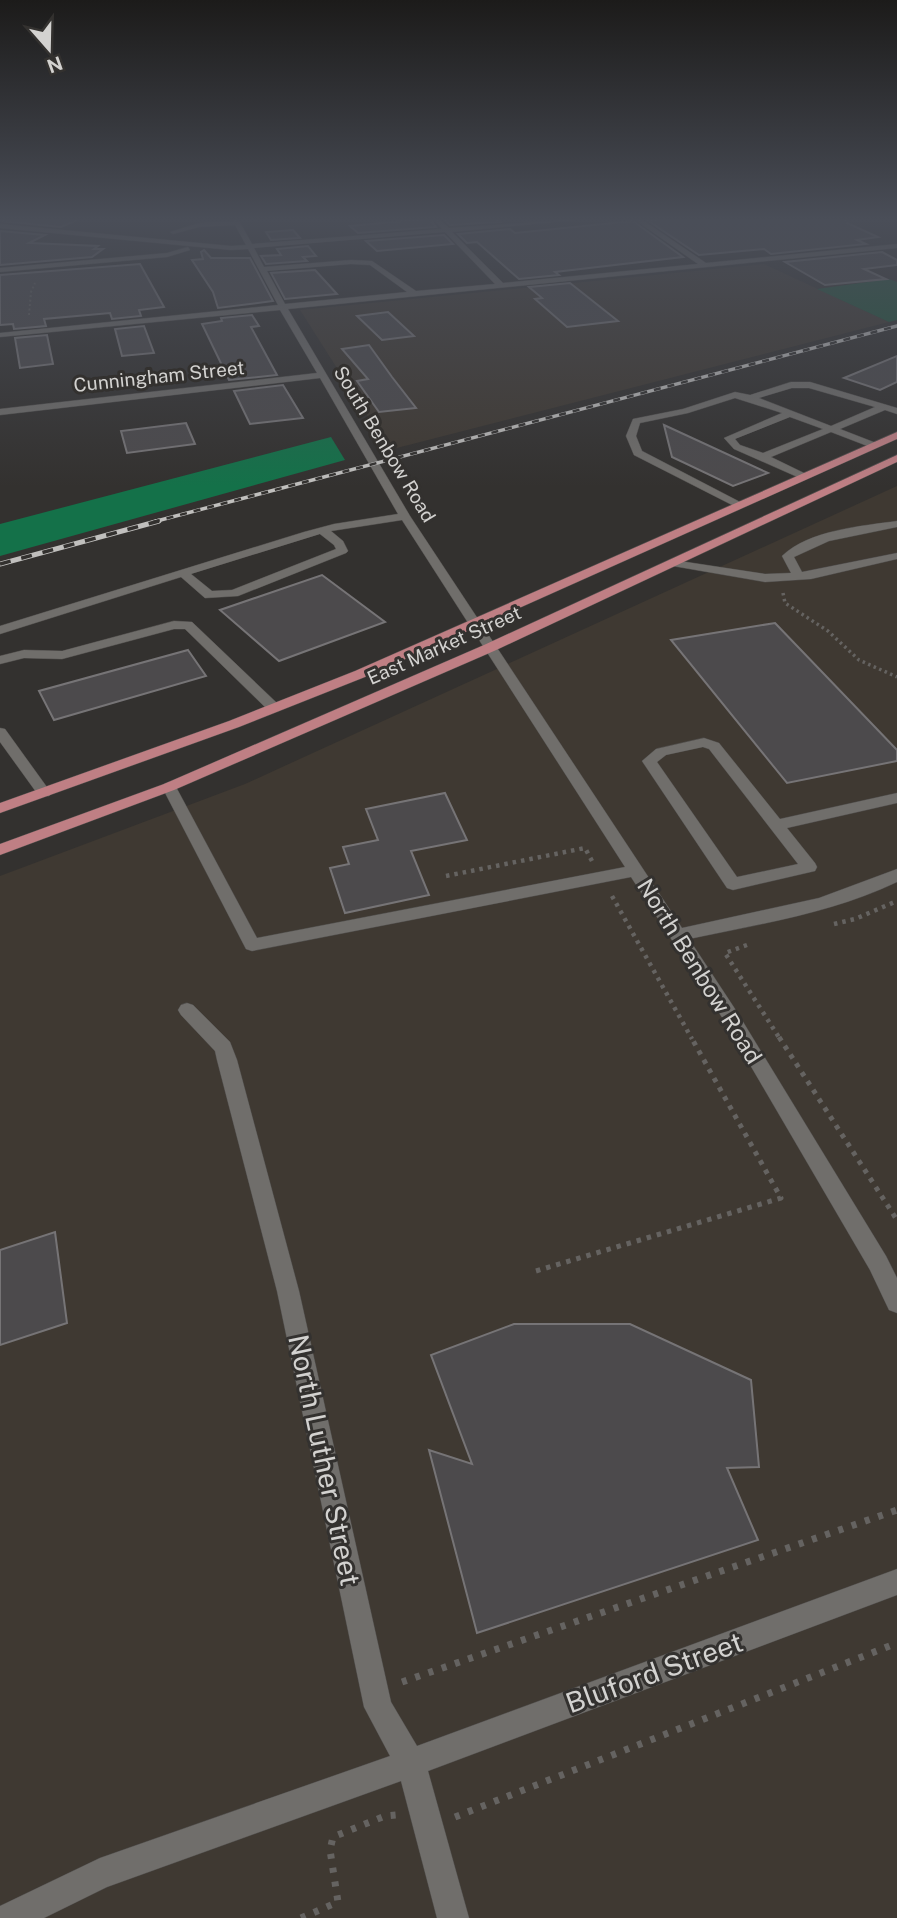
<svg xmlns="http://www.w3.org/2000/svg" width="897" height="1918" viewBox="0 0 897 1918" font-family="'Public Sans',sans-serif">
  <rect width="100%" height="100%" fill="#33312f"/>
  <!-- built -->
  <g fill="#3f3932">
    <path d="M764,264L889,322L389,450L300,310Z"/>
    <path d="M897,486V1918H0V876L245,784Z"/>
  </g>
  <!-- green -->
  <path fill="#1c563a" d="M889,279L897,282V320L889,322L817,289Z"/>
  <!-- forest -->
  <path fill="#147149" d="M331,437L345,460L0,556V524Z"/>
  <!-- building -->
  <g fill="#4c4a4c" stroke="#767476" stroke-width="2">
    <path d="M0,219H79L61,227L0,221Z"/>
    <path d="M424,219H430L436,227L358,233L350,226Z"/>
    <path d="M443,219H496L500,222L450,225Z"/>
    <path d="M662,219H846L847,223L878,237L857,240L866,244L771,254L764,249L699,255L647,220Z"/>
    <path d="M633,221L683,257L555,272L559,275L519,279L477,242L467,243L458,234L510,229L515,233Z"/>
    <path d="M293,230L300,238L271,240L266,232Z"/>
    <path d="M0,231L45,235L29,243L98,246L94,249H103L92,257L0,265Z"/>
    <path d="M444,235L453,244L377,251L366,241Z"/>
    <path d="M308,246L316,256L303,257L307,261L266,264L261,256L281,255L277,249Z"/>
    <path d="M204,250L211,258H250L273,301L218,308L213,292L192,260L203,259L201,252Z"/>
    <path d="M882,252L897,260V265L864,269L886,279L825,285L785,262Z"/>
    <path d="M140,264L164,307L139,310L141,316L112,319L110,313L44,319L46,326L14,329L13,324L0,325V275Z"/>
    <path d="M315,270L337,294L285,299L271,273Z"/>
    <path d="M570,283L618,321L567,327L535,299L542,298L529,287Z"/>
    <path d="M388,312L414,336L382,340L357,316Z"/>
    <path d="M252,315L259,326L251,327L277,375L229,380L202,324L222,321L221,318Z"/>
    <path d="M144,326L154,353L122,356L115,329Z"/>
    <path d="M47,335L53,364L20,368L15,338Z"/>
    <path d="M369,345L392,377L416,408L379,412L357,381L368,379L342,349Z"/>
    <path d="M897,356V382L880,390L844,378Z"/>
    <path d="M283,385L303,418L250,424L234,391Z"/>
    <path d="M186,423L195,444L127,453L121,431Z"/>
    <path d="M664,425L768,473L733,486L672,457Z"/>
    <path d="M322,575L385,622L279,661L220,610Z"/>
    <path d="M775,623L897,750V761L787,783L671,640Z"/>
    <path d="M188,650L206,676L54,720L39,691Z"/>
    <path d="M445,793L467,840L411,851L429,895L345,913L330,868L349,864L343,847L378,840L366,809Z"/>
    <path d="M55,1232L67,1323L0,1345V1250Z"/>
    <path d="M514,1324H630L751,1380L759,1467L727,1468L758,1540L477,1633L429,1450L472,1464L431,1355Z"/>
  </g>
  <g fill="none" stroke-linecap="round" stroke-linejoin="round">
    <defs>
      <g id="minor">
        <path d="M232,219H238L252,244L442,229L433,219H439L449,228L585,219L452,232L503,283L698,264L634,219H641L706,263L897,244V248L288,309L410,516L682,928L819,898L897,869V882C832,913 760,924 689,939L737,1012L886,1256L897,1278V1313L889,1310L870,1270L725,1022L631,877L252,951L246,949L162,787L164,784L169,782L176,787L257,938L625,867L402,520L331,531L343,541L348,551L346,553L238,596L205,598L181,577L0,634V626L304,532L334,524L398,514L320,378L0,415V409L317,373L280,310L0,337V333L278,305L248,249L231,250L0,228V224L231,246L246,245L235,225L199,227L173,234L170,232L199,223L233,221ZM445,232L495,284L416,291L372,261L351,260L264,267L254,248ZM351,264L370,265L407,292L285,304L267,271ZM320,534L334,545L336,549L232,590L212,591L191,574Z"/>
        <path d="M188,247L190,250L167,257L0,272V268L167,253Z"/>
        <path d="M791,382H810L897,408V414L885,410L840,429L876,443V447H870L831,432L771,457L806,474V478L802,479L734,449L724,438L782,413L735,398L688,413L640,423L636,436L642,451L742,503V507L738,508L634,455L626,436L633,419L683,409L735,392L750,395ZM792,388H809L875,407L831,426L759,398ZM790,417L823,429L763,453L740,445L735,439Z"/>
        <path d="M897,521V527L829,541L794,557L802,572L897,553V559L811,579L765,582L673,566L667,563L673,560L765,574L791,573L782,556C809,530 862,526 897,521Z"/>
        <path d="M174,621L192,622L279,705V711H269L185,629H174L62,659L24,658L0,664V656L24,650L62,651Z"/>
        <path d="M0,728L5,729L49,790L52,793L49,796H39L0,742Z"/>
        <path d="M704,738L719,743L780,819L897,793V803L787,828L815,863L817,867L815,871L733,890L727,888L642,761L656,749ZM703,747L709,749L798,864L737,877L657,762L666,755Z"/>
        <path d="M187,1003L193,1005L230,1042L237,1060L299,1291L391,1702L417,1746L897,1569V1595L428,1771L469,1918H437L401,1781L107,1887L44,1918H0V1906L100,1858L390,1756L364,1707L277,1291L217,1060L215,1051L181,1015L178,1010L181,1005Z"/>
      </g>
      <g id="major">
        <path d="M897,432V439L365,677L239,727L0,813V803L229,721L355,671Z"/>
        <path d="M897,455V462L494,651L174,790L0,855V844L164,784L484,645Z"/>
      </g>
    </defs>
    <!-- minor casing -->
    <use href="#minor" stroke="#4f4d4b" stroke-width="1"/>
    <!-- major casing -->
    <use href="#major" stroke="#4f4d4b" stroke-width="1"/>
    <!-- path-far4 -->
    <path stroke="#656361" stroke-width="2" stroke-dasharray="2 2.5" stroke-linecap="butt" d="M29,315L31,292L35,283"/>
    <!-- path-far3 -->
    <path stroke="#656361" stroke-width="3.5" stroke-dasharray="2.5 3.5" stroke-linecap="butt" d="M783,593L785,603L828,631L859,660L897,677"/>
    <!-- path-far2 -->
    <g stroke="#656361" stroke-width="4.5" stroke-dasharray="3.5 5" stroke-linecap="butt">
      <path d="M446,876L585,848L592,861"/>
      <path d="M612,896L692,1039"/>
      <path d="M834,924L855,919L897,901"/>
      <path d="M747,945L725,953L780,1039"/>
    </g>
    <!-- path-far1 -->
    <g stroke="#656361" stroke-width="5" stroke-dasharray="4.5 6" stroke-linecap="butt">
      <path d="M779,1037L897,1220"/>
      <path d="M536,1271L781,1198L691,1037"/>
    </g>
    <!-- path -->
    <g stroke="#656361" stroke-width="7" stroke-dasharray="5 9" stroke-linecap="butt">
      <path d="M402,1682L897,1510"/>
      <path d="M455,1817L897,1643"/>
      <path d="M301,1918L338,1902L330,1850L333,1837L385,1816L396,1815"/>
    </g>
    <!-- minor -->
    <use href="#minor" fill="#706e6b" fill-rule="evenodd"/>
    <!-- major -->
    <use href="#major" fill="#bf7f84" fill-rule="evenodd"/>
    <defs>
      <path id="rail-far1" d="M153,522L897,326"/>
      <path id="rail" d="M0,564L159,521"/>
    </defs>
    <!-- rail-far1 casing -->
    <use href="#rail-far1" stroke="#c0bfbd" stroke-width="3.5"/>
    <!-- rail casing -->
    <use href="#rail" stroke="#c0bfbd" stroke-width="5"/>
    <!-- rail-far1 -->
    <use href="#rail-far1" stroke="#33312f" stroke-width="2.5" stroke-dasharray="7" stroke-linecap="butt"/>
    <!-- rail -->
    <use href="#rail" stroke="#33312f" stroke-width="3.5" stroke-dasharray="11" stroke-linecap="butt"/>
  </g>
  <!-- sky -->
  <linearGradient id="sky" x2="0" y2="1"><stop stop-color="#1c1b1a"/><stop offset="0.45" stop-color="#4a4e58"/><stop offset="1" stop-color="#4a4e58" stop-opacity="0"/></linearGradient>
  <rect width="897" height="487" fill="url(#sky)"/>
  <g text-anchor="middle" dominant-baseline="central" stroke-width="6" stroke-linejoin="round" paint-order="stroke">
    <!-- far-street labels -->
    <g font-size="19" fill="#d3d2d0" stroke="#33312f">
      <text transform="translate(159 376) rotate(-6)">Cunningham Street</text>
      <text transform="translate(385 444) rotate(59)">South Benbow Road</text>
      <text transform="translate(444 645) rotate(-24)">East Market Street</text>
    </g>
    <!-- street labels -->
    <g font-size="23" fill="#d3d2d0" stroke="#33312f">
      <text transform="translate(700 971) rotate(58)">North Benbow Road</text>
    </g>
    <!-- near-street labels -->
    <g font-size="28" fill="#d3d2d0" stroke="#33312f">
      <text transform="translate(325 1460) rotate(78)">North Luther Street</text>
      <text transform="translate(654 1672) rotate(-20)">Bluford Street</text>
    </g>
  </g>
  <!-- north arrow -->
  <g transform="translate(49 49) rotate(160)" stroke="#33312f" stroke-width="5" paint-order="stroke">
  <path d="M0-5L12 26L0 18L-12 26Z" fill="#d3d2d0"/>
  <text y="-10" font-size="19" font-weight="bold" text-anchor="middle" fill="#d3d2d0">N</text>
  </g>
</svg>
